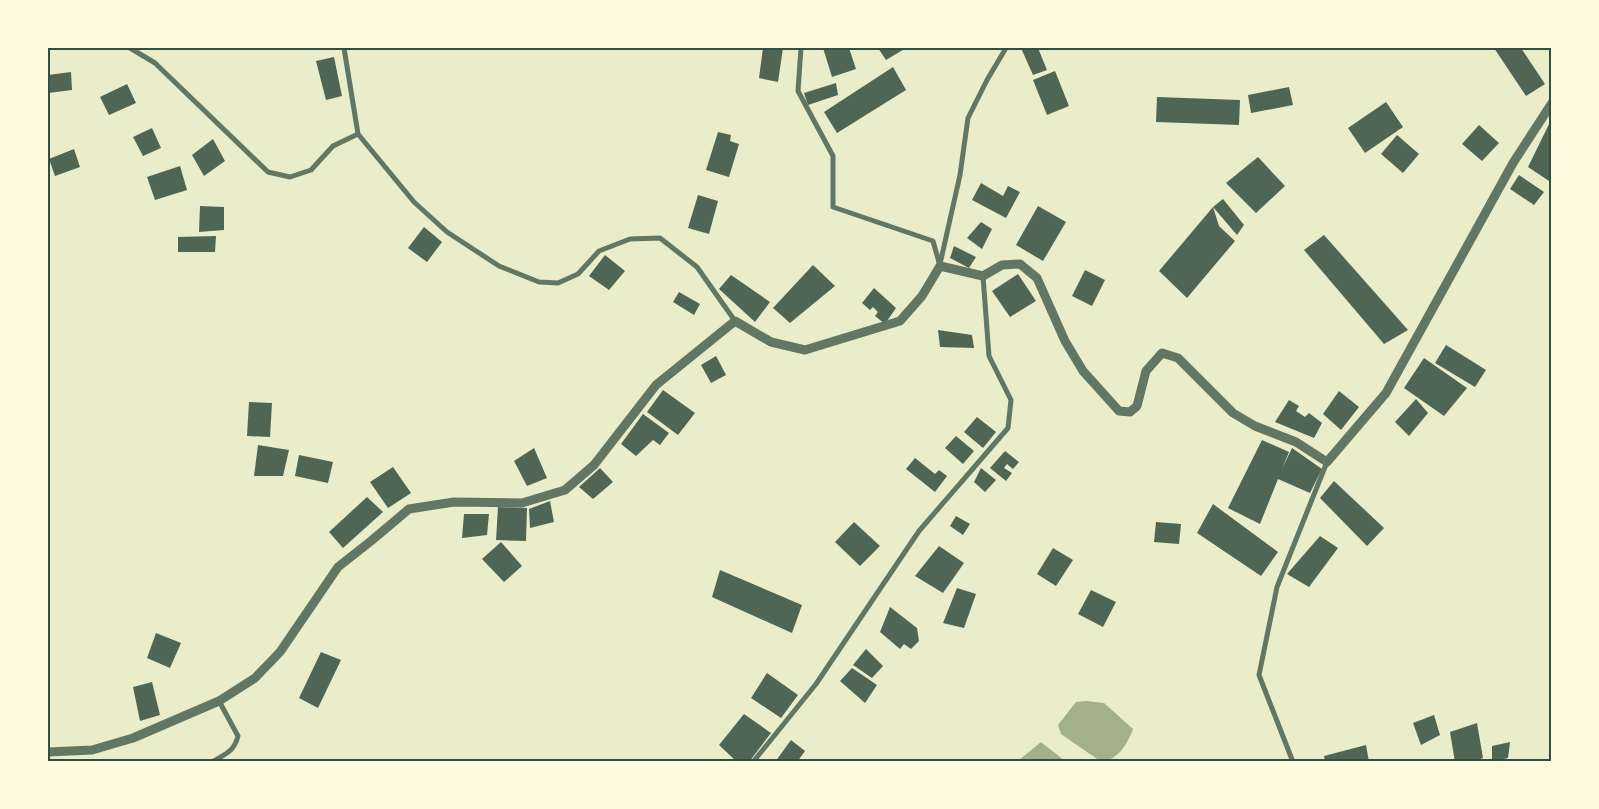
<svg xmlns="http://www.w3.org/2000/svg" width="1599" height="809" viewBox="0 0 1599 809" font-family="Roboto,sans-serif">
  <rect width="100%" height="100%" fill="#e9edc9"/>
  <!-- water -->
  <g fill="#a3b18a">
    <path d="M1086,701L1104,703L1133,729C1128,743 1117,762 1100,761L1061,734L1058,725L1076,702Z"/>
    <path d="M1041,742L1065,761H1020L1019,760Z"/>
  </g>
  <!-- building -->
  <g fill="#4f6655">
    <path d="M763,48H783L778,82L759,78Z"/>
    <path d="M823,48H849L856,69L832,77Z"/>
    <path d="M878,48H906L886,60Z"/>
    <path d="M1021,48H1038L1047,70L1033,75Z"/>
    <path d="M1494,48H1521L1545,84L1526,96Z"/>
    <path d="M334,57L342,96L326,100L316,61Z"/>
    <path d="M893,67L906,90L837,133L824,112Z"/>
    <path d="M1055,71L1069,106L1047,115L1033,80Z"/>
    <path d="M71,72L72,90L48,93V75Z"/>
    <path d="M836,83L838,95L808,105L804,93Z"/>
    <path d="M127,84L136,103L109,115L100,97Z"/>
    <path d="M1289,87L1293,105L1251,113L1248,95Z"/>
    <path d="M1157,97L1240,100L1239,125L1156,122Z"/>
    <path d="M1386,102L1403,127L1365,153L1348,128Z"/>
    <path d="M1552,118V183L1528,167Z"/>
    <path d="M1479,125L1499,143L1482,161L1462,144Z"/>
    <path d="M152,128L161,148L143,156L133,137Z"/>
    <path d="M718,132L731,135L730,141L739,144L729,177L706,170Z"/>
    <path d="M1397,135L1419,154L1403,173L1381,154Z"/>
    <path d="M213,139L225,161L204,176L192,155Z"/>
    <path d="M74,149L80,167L55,176L49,159Z"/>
    <path d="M1258,157L1285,186L1256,213L1226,183Z"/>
    <path d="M180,166L187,190L155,200L147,177Z"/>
    <path d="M1519,175L1544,192L1534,205L1510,189Z"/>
    <path d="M981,183L1003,196L1008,186L1020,192L1006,218L972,200Z"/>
    <path d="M698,195L718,201L709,234L688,228Z"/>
    <path d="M1223,199L1244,225L1237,235L1213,207Z"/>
    <path d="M200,206L224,207V230L199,232Z"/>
    <path d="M1038,206L1066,222L1043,261L1016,245Z"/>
    <path d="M1213,207L1219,226L1235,241L1187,298L1159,271Z"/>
    <path d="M981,222L992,229L982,249L967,238Z"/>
    <path d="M424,227L442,242L427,262L408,248Z"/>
    <path d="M1324,235L1408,330L1384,344L1304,250Z"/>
    <path d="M216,236L215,252H178V237Z"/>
    <path d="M954,246L976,257L969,268L950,258Z"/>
    <path d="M605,255L625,271L609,290L589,276Z"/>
    <path d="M813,265L835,286L790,323L773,308Z"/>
    <path d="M1085,270L1105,280L1092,306L1072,296Z"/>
    <path d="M1018,274L1036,301L1010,317L992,291Z"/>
    <path d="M731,275L770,302L755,322L719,289Z"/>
    <path d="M874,288L896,308L885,324L875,316L878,312L873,307L870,310L862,303Z"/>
    <path d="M679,292L700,304L694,315L673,302Z"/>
    <path d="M938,330L972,335L974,348L940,347Z"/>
    <path d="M1446,345L1486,370L1475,387L1435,363Z"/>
    <path d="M716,356L726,375L711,383L701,365Z"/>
    <path d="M1424,358L1467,388L1444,416L1404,388Z"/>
    <path d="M663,390L695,413L678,435L647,412Z"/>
    <path d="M1339,391L1359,407L1341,430L1323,414Z"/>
    <path d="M1416,399L1428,413L1409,436L1395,422Z"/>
    <path d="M1289,400L1299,406L1296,411L1305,417L1309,413L1322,423L1314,438L1275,422Z"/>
    <path d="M249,402L272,403L270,437L247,436Z"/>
    <path d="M643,414L669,433L660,445L653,440L636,456L621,444Z"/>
    <path d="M977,417L996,432L983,448L964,432Z"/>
    <path d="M956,436L974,451L963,464L945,448Z"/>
    <path d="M1262,440L1289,452L1282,469L1292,448L1322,469L1310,493L1278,479L1260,524L1228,508Z"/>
    <path d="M258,445L289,450L283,476H254Z"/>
    <path d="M534,448L547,478L527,486L514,461Z"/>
    <path d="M1005,451L1019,462L1013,469L1007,464L1004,468L1012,473L1006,481L990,468Z"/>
    <path d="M299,455L333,462L328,483L295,476Z"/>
    <path d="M915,458L935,474L939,470L947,476L935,492L906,469Z"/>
    <path d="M393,467L411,493L388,508L370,482Z"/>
    <path d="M600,468L613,482L593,499L579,487Z"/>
    <path d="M981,468L996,480L985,492L974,482Z"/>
    <path d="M1334,481L1384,528L1367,546L1320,498Z"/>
    <path d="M367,497L383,512L343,548L329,532Z"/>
    <path d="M550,501L554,522L530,528L529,509Z"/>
    <path d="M1213,504L1278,552L1261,576L1197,533Z"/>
    <path d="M498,507L527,508L526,541L496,540Z"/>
    <path d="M464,514H489L487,535L462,538Z"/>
    <path d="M956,516L970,524L963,535L950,526Z"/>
    <path d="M854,522L880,546L860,566L835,542Z"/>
    <path d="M1156,522L1181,524L1179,544L1154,542Z"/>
    <path d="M1320,536L1338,548L1309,587L1287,574Z"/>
    <path d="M501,542L522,566L504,582L482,559Z"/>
    <path d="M939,546L964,563L943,593L915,576Z"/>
    <path d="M1053,548L1073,560L1056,586L1037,574Z"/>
    <path d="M720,570L802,605L792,633L712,597Z"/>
    <path d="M957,588L976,594L964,628L943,623Z"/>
    <path d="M1091,590L1116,602L1103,627L1078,614Z"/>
    <path d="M890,607L917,628L919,641L911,649L904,644L900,649L880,632Z"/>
    <path d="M156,633L181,643L170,668L147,658Z"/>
    <path d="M866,649L883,666L872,678L853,665Z"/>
    <path d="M321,652L341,660L318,708L299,698Z"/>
    <path d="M852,668L877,685L865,703L840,681Z"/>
    <path d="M767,673L798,695L781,718L751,698Z"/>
    <path d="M152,682L160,715L140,721L133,687Z"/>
    <path d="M744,714L771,733L749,762H737L719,745Z"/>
    <path d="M1434,715L1440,735L1421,745L1413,723Z"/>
    <path d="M1477,723L1483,758L1473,762H1455L1450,732Z"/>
    <path d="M791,740L805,751L797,762H775Z"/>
    <path d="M1510,742L1508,758L1492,762V746Z"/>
    <path d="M1366,745L1369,762H1325L1324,756Z"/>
  </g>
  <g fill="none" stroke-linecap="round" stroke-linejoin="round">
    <!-- minor -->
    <g stroke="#617663" stroke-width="5">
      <path d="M130,48L155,63L268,172L290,177L311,170L333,146L358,134"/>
      <path d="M344,48L358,134L414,202L447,232L499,266L539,282L558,283L578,274L599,251L630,239L660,238L697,267L735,321"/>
      <path d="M801,48L798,91L833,156V207L933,241L940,266"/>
      <path d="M940,264L960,175L968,118L987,80L1006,48"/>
      <path d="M212,762C225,754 234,752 238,736L219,701"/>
      <path d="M753,762L816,684L919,531L1008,428L1011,400L989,356L983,276"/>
      <path d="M1293,762L1259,675L1277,587L1327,462"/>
    </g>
    <!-- tertiary -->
    <path stroke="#617663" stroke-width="9" d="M48,752L92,750L133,738L219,701L255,678L280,652L338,567L371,541L409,509L454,502L522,503L565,490L594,465L656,385L735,321L771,342L805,350L900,321L922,296L940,266L983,276L1002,265L1020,264L1037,278L1065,341L1083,371L1119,411L1130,412L1137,406L1146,371L1162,353L1178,358L1233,413L1255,426L1296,442L1327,462L1386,393L1513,163L1552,103"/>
  </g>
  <!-- border -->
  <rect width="1599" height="809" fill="none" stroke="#fefae0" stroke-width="98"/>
  <rect x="49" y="49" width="1501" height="711" fill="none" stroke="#344e41" stroke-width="2"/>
</svg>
